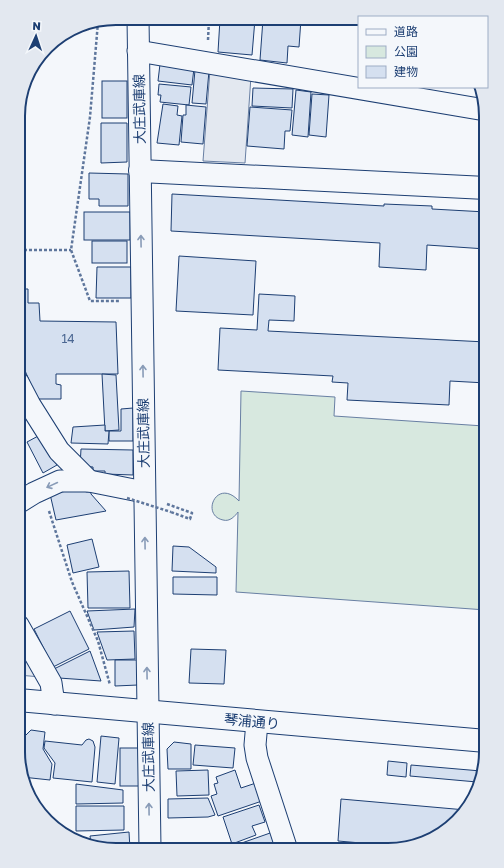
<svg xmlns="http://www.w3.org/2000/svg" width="504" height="868" viewBox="0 0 504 868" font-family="'Golos Text','Noto Sans JP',sans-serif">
  <rect width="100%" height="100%" fill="#f4f7fb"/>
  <!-- green -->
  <path fill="#d7e8df" stroke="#687fa3" d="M241,391L335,397L334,416L484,426L486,429V610L236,592L238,512C235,516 230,522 223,520C200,515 217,477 239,501Z"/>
  <!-- parking -->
  <g fill="#e3e8f0" stroke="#687fa3">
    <path d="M210,70L251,76L245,163L203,161Z"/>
    <path d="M18,655L29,656L41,677L18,675Z"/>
  </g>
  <!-- building -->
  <g fill="#d5e0f0" stroke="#1d3f73">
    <path d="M220,19H255L252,55L218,52Z"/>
    <path d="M263,19H301L299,47L288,46L287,63L260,60Z"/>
    <path d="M160,64L194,68L192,85L158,81Z"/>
    <path d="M195,70L209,71L206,104L192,103Z"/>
    <rect x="102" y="81" width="25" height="37"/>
    <path d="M159,84L191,87L189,105L160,102L161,95H158Z"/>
    <path d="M253,88L293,89L292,108L252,106Z"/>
    <path d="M296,90L311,92L308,137L292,135Z"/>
    <path d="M312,94L329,95L326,137L309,135Z"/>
    <path d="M163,104L178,106L177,115L182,116L179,145L157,143Z"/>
    <path d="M186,105L206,107L203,144L181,142L183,115H186Z"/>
    <path d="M250,107L292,110L290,131H285L284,149L247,146Z"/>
    <path d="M101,123H127V162L101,163Z"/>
    <path d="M89,173L128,174V206H99V199H89Z"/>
    <path d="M172,194L384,206V204L432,206V209L486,212V249L427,245L426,270L379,267L380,243L171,231Z"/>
    <rect x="84" y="212" width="46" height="28"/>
    <rect x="92" y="241" width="35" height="22"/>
    <path d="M179,256L256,261L253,315L176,311Z"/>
    <path d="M97,267H131V298H96Z"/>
    <path d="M19,289H28V303H39L40,321L116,322L118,374H56V384L61,385V399H37L18,354Z"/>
    <path d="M259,294L295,296L294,321L269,320L268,331L486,342V383L450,381L449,405L347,400L348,383L332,382L333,376L218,370L220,328L257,330Z"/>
    <path d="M102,374L116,375L119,430L105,431Z"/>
    <path d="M133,408V441H109V431H121V409Z"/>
    <path d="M105,425V431H109L108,444L71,443L73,427Z"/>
    <path d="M40,435L57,465L43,473L27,442Z"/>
    <path d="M81,449L133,450V475L105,474V471H93V467L80,466Z"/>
    <path d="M90,487L91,494L106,511L56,520L50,494Z"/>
    <path d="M92,539L99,567L73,573L67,545Z"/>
    <path d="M173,546L189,547L216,567V573L172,571Z"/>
    <path d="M129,571L130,608H88L87,572Z"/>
    <path d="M173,577H217V595L173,594Z"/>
    <path d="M135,609L134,627L94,630L87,611Z"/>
    <path d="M70,611L89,649L53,667L34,629Z"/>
    <path d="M134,631L135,659L107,660L97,632Z"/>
    <path d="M191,649L226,650L224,684L189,683Z"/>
    <path d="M90,651L101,681L59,678L54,669Z"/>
    <path d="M115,660H137L138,685L115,686Z"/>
    <path d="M31,730L45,732L43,749L52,764L50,780L22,777L21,769L24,737Z"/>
    <path d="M101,736L119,738L115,784L97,782Z"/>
    <path d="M89,739L93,741L95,747L92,782L53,778L55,763L44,748L45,741L82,745L86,740Z"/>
    <path d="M174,742L191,744V769H168L167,749Z"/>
    <path d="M195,745L235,748L233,768L193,765Z"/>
    <rect x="120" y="748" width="19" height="38"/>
    <path d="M388,761L407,763L406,777L387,775Z"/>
    <path d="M411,765L481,771L477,782L410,776Z"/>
    <path d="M208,770L209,795L177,796L176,771Z"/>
    <path d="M235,770L241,788L256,783L262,801L218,816L211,796L217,794L214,784L218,783L216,777Z"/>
    <path d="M76,784L123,790V803L76,804Z"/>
    <path d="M208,798L215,815L208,817L168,818V799Z"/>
    <path d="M341,799L466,810V812L420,845H384L338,841Z"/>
    <path d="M259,805L265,822L252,826L256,835L232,844L223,817Z"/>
    <path d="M76,806H124V830L76,831Z"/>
    <path d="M129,832L130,849H103L91,844L90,836Z"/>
    <path d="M273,832L278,847H237L236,845Z"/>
  </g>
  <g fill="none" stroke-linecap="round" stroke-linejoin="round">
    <defs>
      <g id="minor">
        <path d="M138,18L150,848"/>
        <path d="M138,51L485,110"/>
        <path d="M18,382L30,405L59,451L89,481"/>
        <path d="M18,503L34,493L60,481H89L144,492"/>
        <path d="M18,625L51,683L54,704"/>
        <path d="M257,722L255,745L257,758L286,847"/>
      </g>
      <g id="tertiary">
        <path d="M140,171L486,188"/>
        <path d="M18,700L486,741"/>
      </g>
    </defs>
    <!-- minor casing -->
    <use href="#minor" stroke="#1d3f73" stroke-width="23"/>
    <!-- tertiary casing -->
    <use href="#tertiary" stroke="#1d3f73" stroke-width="24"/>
    <!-- path -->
    <g stroke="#5e769c" stroke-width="2.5" stroke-dasharray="3 2" stroke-linecap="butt">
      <path d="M98,22L90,117L71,250L90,301H119"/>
      <path d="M208,40L209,19"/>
      <path d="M19,250H71"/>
      <path d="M167,504L192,513L190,519L171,512"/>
      <path d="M49,511L72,582L98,641L110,685"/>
    </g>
    <!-- minor -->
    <use href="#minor" stroke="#f4f7fb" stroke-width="21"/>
    <!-- tertiary -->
    <use href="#tertiary" stroke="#f4f7fb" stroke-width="22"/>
    <!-- path-bridge -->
    <path stroke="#5e769c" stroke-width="2.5" stroke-dasharray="3 2" stroke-linecap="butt" d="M127,498L171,512"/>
  </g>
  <!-- one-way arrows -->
  <defs><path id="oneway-shaft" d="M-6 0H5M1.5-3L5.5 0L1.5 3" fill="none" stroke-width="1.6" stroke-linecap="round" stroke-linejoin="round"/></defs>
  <g stroke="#889bb7">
    <use href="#oneway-shaft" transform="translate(141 241) rotate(-91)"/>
    <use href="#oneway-shaft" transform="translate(143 371) rotate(-91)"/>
    <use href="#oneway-shaft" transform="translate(52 485) rotate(155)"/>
    <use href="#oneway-shaft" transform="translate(145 543) rotate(-91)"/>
    <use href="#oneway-shaft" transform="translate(147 673) rotate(-91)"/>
    <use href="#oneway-shaft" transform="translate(149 809) rotate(-91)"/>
  </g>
  <g text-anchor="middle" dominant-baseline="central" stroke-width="3" stroke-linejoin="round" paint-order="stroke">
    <!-- number labels -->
    <g font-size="12" fill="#4b6792">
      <text x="68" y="338">14</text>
    </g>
    <!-- street labels -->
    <g font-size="14" fill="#1d3f73" stroke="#f4f7fb">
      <text transform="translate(139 109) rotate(-91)">大庄武庫線</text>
      <text transform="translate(143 433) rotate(-91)">大庄武庫線</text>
      <text transform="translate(252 721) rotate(5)">琴浦通り</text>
      <text transform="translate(148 757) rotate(-91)">大庄武庫線</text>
    </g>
  </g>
  <!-- crop -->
  <path d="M0 0H504V868H0ZM116 25H388A91 91 0 0 1 479 116V752A91 91 0 0 1 388 843H116A91 91 0 0 1 25 752V116A91 91 0 0 1 116 25Z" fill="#e3e8f0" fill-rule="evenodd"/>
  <path fill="none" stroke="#1d3f73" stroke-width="2" d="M116 25H388A91 91 0 0 1 479 116V752A91 91 0 0 1 388 843H116A91 91 0 0 1 25 752V116A91 91 0 0 1 116 25Z"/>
  <!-- legend -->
  <rect x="358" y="16" width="130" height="72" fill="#f4f7fb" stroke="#9eadc5"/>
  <rect x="366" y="29" width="20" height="6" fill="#f4f7fb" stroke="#9eadc5"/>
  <text x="394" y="36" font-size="12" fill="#1d3f73">道路</text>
  <rect x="366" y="46" width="20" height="12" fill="#d7e8df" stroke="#9eadc5"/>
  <text x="394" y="56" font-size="12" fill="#1d3f73">公園</text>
  <rect x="366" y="66" width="20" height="12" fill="#d5e0f0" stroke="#9eadc5"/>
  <text x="394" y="76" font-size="12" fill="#1d3f73">建物</text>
  <!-- north arrow -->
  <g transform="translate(36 36) rotate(3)" stroke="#f4f7fb" stroke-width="3" paint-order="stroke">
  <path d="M0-3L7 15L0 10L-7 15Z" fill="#1d3f73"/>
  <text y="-6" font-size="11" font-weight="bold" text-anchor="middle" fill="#1d3f73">N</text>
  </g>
</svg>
